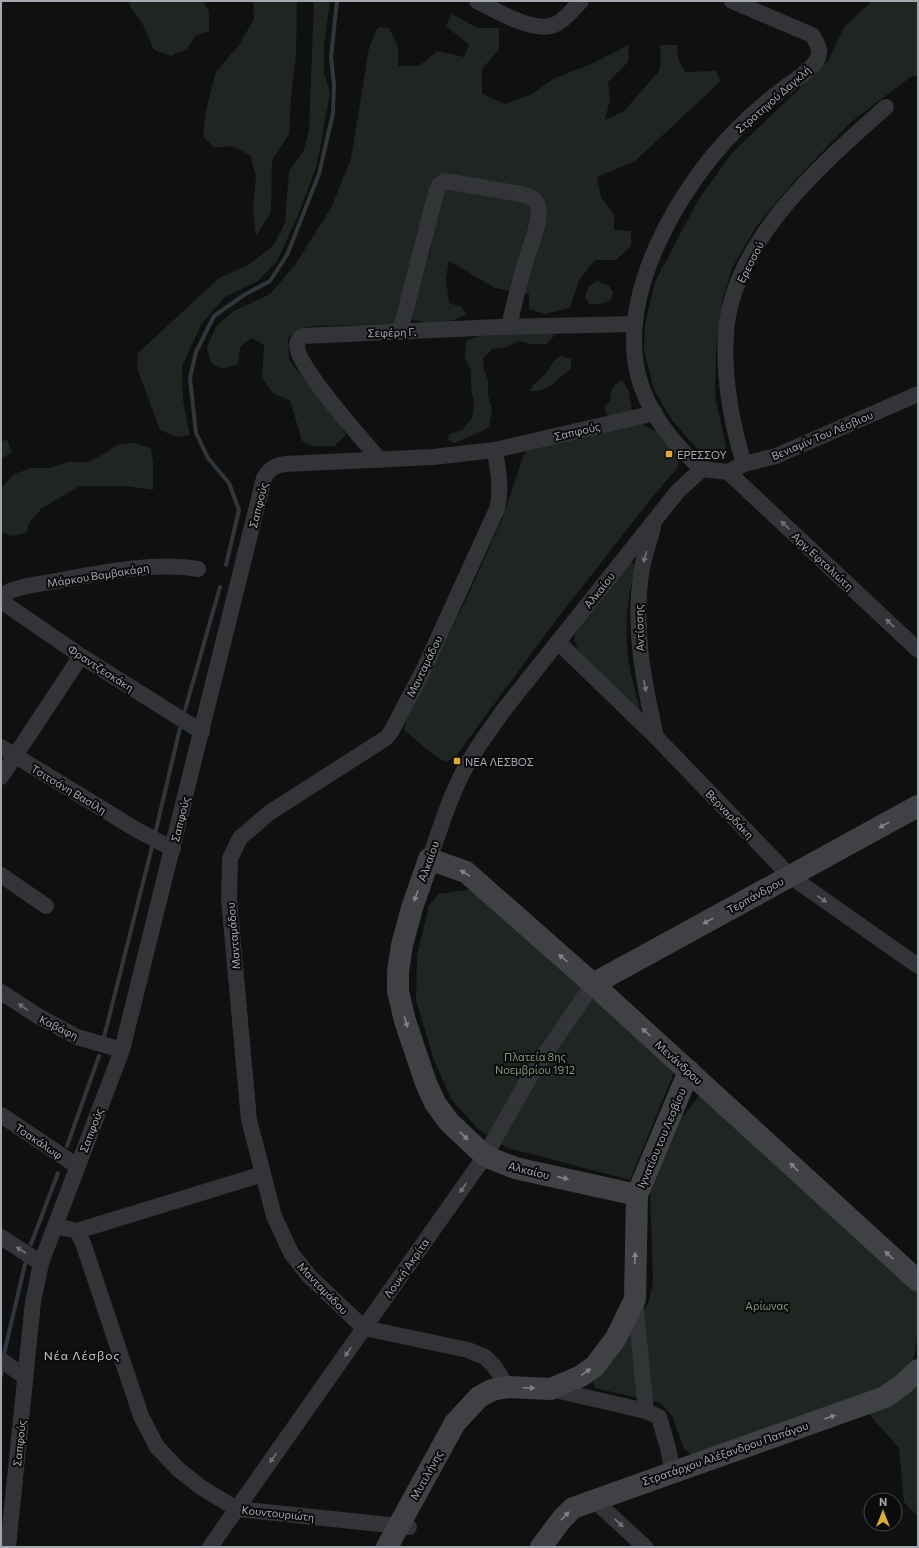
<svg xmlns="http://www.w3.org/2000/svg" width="919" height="1548" viewBox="0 0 919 1548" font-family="Commissioner,sans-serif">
  <rect width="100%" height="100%" fill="#101011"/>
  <!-- green -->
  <g fill="#1f2520">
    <path d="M129,1H202L209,11V31L195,36L187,49L171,56L154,50L143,25L130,6Z"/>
    <path d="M253,1H297L296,55L291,98L289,134L272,160L271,212L256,236L253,209L256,176L250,155L231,146L214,148L203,136L206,110L216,72L239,45L254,19Z"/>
    <path d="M314,1H330L324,44V73L330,93L317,165L297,218L277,261L258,281L225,297L202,323L182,366L183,400L190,435L177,437L160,430L137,368L138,353L219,278L248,265L273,246L285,223L289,171L303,152L309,131Z"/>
    <path d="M872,1H918V77L912,76L851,122L795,180L756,227L732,268L722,301L716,351L715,395L726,447L722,455L714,457L697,449L672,420L654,390L644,350L645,324L655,282L698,200L733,152L828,61L845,26Z"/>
    <path d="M452,14L478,28H499V49L482,69V94L505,104L532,94L555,78L589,65L629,45L628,62L608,82L610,100L605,120L624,111L659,71L661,59L660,45H677L678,59L685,72L716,71L721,81L635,161L597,177L601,197L614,215V230L631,231V246L616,260H595L579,280L570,308L545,314L529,309V294L495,288L449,261L446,279L449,303L462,307L466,315C445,324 434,327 412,319C410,294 425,272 431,248L417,245L397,324L316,326L301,328L288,338L289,360L330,409L346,435L334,446H313L302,441L290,400L274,394L262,378L264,345L251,338L240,347L238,364L222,369L211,363L207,347L217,325L234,311L270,294L295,265L331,208L351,159L369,48L378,27L389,28L398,47V66H419L437,51L464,57L469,45L446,26Z"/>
    <path d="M597,281L608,285L613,292L610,301L599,304H589L585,297L589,286Z"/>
    <path d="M540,332L555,335L546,344H531L519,341L504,348L492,349L483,359L484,370L488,380V395L492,410L489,427C478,434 466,437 455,443L448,440L449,434L462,430L472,418L474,403L471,388V371L465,358L466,341C488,330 516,333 540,332Z"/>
    <path d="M560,356L571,359V369C553,381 554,391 530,391C534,381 540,381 546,373C551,366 553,361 560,356Z"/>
    <path d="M622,380L629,392L632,411L608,416L604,407L610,401C611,391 612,384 622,380Z"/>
    <path d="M636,422C649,426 670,438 676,452C678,456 678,462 678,467L646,505L550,628L456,756L446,762L435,756L404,730L406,721L469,593L503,517L523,457L528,448Z"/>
    <path d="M7,440L12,452L1,459V441Z"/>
    <path d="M134,443L151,448L153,462V490L127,486H79L41,509L30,521L26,533L12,536L1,532V488L14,474L32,468H50L68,462H89L104,454L117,445Z"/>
    <path d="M629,562L634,564C634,576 630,586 629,597C623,640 628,668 640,708L636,712L578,650L574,639L577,629Z"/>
    <path d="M474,889L675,1070L630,1180L508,1148L479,1130L451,1099L434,1060L416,1000L417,956L429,905L439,894Z"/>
    <path d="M699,1096L713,1100L918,1290C918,1307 919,1350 912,1363C902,1375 886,1384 873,1392L692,1455L684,1449L672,1416L661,1403L595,1388L592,1380L628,1327L648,1304L653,1284L650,1191L677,1124Z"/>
    <path d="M918,1381V1517L904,1502L899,1448L868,1413Z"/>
  </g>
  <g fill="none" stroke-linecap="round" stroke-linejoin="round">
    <!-- stream -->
    <g stroke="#2f363c" stroke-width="4">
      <path d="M226,565L239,510L229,483L208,458L196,433L190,378L196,352L214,316L244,295L270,281L287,255L319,174L333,113L334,85L331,57L337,1"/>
      <path d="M185,710L220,587"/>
      <path d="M155,834L180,728"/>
      <path d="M104,1037L153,843"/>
      <path d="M67,1146L99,1056"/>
      <path d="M31,1244L58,1173"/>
      <path d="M4,1354L25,1264"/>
      <path d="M1,1376L2,1368"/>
    </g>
    <!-- street -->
    <g stroke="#333438" stroke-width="16">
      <path d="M477,1C495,10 536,35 556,24C566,19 573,9 581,1"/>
      <path d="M400,332L437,189L439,185L445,181L521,194C527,196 534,197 537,203C544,217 529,248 525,263C519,284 514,305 509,326"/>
      <path d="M495,450C498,471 502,488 497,509L423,671L391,732L386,738L269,813L240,838L230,859L229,899L249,1120L274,1216L291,1253L309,1276L364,1328L468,1350L485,1357L495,1367L507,1387"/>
      <path d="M380,460C363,440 298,368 297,346C297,341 299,339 303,336L498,327L635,324"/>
      <path d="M744,464C731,421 723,377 726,332C733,240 822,164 886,107"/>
      <path d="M702,469C674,445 647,412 638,375C618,292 679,188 735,131C750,116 766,102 783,89C794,80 809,73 817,60C822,50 817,43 812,35L732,1"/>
      <path d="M702,469L728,472L744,464L776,456L918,394"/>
      <path d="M728,472L918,650"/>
      <path d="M653,527C649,543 643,559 641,574C633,630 644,683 656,737"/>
      <path d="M1,596L12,590L27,586C79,578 146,560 198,569"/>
      <path d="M1,601L81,656L202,732"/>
      <path d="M558,642L656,737L790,876L918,966"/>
      <path d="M1,747L137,830L173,849"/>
      <path d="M1,777L81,656"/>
      <path d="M429,859C441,828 450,794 467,765C477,746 491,729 503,711L678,491L702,469"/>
      <path d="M1,875L46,906"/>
      <path d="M1,992L38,1016L77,1037L122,1050"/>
      <path d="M1,1115L77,1166"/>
      <path d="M55,1226L77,1231L83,1243L141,1416L157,1447L179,1470L202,1488L237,1509L409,1527"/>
      <path d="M77,1231L263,1174"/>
      <path d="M1,1237L41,1263"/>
      <path d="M635,1299L646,1411"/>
      <path d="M1,1360L25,1377"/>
      <path d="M551,1389L646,1411L659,1417L668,1448L673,1472"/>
      <path d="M593,1499L645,1547"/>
      <path d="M8,1547L33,1302L41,1263L122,1050L264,478C269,469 274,466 285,464L433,457L495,450L655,413"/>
      <path d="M210,1547L485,1156L532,1073L593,984"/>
    </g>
    <!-- secondary -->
    <g stroke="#404145" stroke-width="22">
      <path d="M593,984L918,806"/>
      <path d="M637,1195L515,1168L485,1156L449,1122L435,1103L426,1083L405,1021L398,991V972L402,945L412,908L429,859L466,872L593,984L918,1281"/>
      <path d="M387,1547L455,1423L479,1397L492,1390L507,1387L551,1389L581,1376L595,1366L616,1338L635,1299L637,1195L689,1071"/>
      <path d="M541,1547L562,1519L573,1508L885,1397L902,1385L918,1370"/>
    </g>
  </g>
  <!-- one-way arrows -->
  <defs><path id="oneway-solid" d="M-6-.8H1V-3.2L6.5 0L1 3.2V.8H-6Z"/></defs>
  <g fill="#71737a">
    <use href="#oneway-solid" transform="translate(785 525) rotate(-137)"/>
    <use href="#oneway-solid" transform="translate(645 557) rotate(105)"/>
    <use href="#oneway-solid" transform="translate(890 623) rotate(-137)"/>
    <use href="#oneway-solid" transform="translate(645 686) rotate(78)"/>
    <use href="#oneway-solid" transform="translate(822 899) rotate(35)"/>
    <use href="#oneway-solid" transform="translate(23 1007) rotate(-146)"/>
    <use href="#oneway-solid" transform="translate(463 1188) rotate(125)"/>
    <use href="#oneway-solid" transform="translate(21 1250) rotate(-147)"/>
    <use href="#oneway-solid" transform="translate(348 1352) rotate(125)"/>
    <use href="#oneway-solid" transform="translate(273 1458) rotate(125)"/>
    <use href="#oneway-solid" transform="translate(619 1523) rotate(43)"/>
  </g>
  <g fill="#80838b">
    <use href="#oneway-solid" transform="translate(884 825) rotate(151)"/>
    <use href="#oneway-solid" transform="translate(465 873) rotate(-149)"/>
    <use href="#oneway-solid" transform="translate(416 896) rotate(109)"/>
    <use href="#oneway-solid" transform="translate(708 921) rotate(151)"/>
    <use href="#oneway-solid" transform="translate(563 958) rotate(-139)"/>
    <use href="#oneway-solid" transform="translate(406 1022) rotate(73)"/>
    <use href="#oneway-solid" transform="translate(646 1032) rotate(-138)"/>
    <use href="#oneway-solid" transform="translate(464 1136) rotate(43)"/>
    <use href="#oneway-solid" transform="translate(794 1167) rotate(-137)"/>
    <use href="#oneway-solid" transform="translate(563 1178) rotate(13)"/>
    <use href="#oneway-solid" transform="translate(889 1255) rotate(-137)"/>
    <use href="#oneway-solid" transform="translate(635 1258) rotate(-88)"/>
    <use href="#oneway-solid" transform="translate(586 1372) rotate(-35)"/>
    <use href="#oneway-solid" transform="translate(529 1388) rotate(2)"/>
    <use href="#oneway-solid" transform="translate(830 1417) rotate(-19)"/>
    <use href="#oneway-solid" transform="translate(565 1516) rotate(-46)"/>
  </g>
  <!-- markers -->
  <g fill="#dba93e" stroke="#0b0b0c" stroke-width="1.5">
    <rect x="665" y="450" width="8" height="8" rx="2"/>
    <rect x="453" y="757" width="8" height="8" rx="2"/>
  </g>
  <g text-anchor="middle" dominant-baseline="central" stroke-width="4" stroke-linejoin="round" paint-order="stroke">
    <!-- street labels -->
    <g font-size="11" fill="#a3a7b0" stroke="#0b0b0c">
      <text transform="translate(773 99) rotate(-41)">Στρατηγού Δαγκλή</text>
      <text transform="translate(750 262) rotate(-63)">Ερεσσού</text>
      <text transform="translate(392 332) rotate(-2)">Σεφέρη Γ.</text>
      <text transform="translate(577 431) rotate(-13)">Σαπφούς</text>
      <text transform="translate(822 435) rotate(-23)">Βενιαμίν Του Λέσβιου</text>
      <text transform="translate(258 505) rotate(-76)">Σαπφούς</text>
      <text transform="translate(823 561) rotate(43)">Αργ. Εφταλιώτη</text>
      <text transform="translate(98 575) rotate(-9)">Μάρκου Βαμβακάρη</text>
      <text transform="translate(599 590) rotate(-52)">Αλκαίου</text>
      <text transform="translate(639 628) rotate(-92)">Αντίσσης</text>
      <text transform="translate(424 666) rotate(-64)">Μανταμάδου</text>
      <text transform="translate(101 668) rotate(33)">Φραντζεσκάκη</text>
      <text transform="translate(69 789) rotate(31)">Τσιτσάνη Βασίλη</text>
      <text transform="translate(730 814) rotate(46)">Βερναρδάκη</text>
      <text transform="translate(180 819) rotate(-76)">Σαπφούς</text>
      <text transform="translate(428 861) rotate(-70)">Αλκαίου</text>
      <text transform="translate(755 895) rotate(-29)">Τερπάνδρου</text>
      <text transform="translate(233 936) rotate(-95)">Μανταμάδου</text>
      <text transform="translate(59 1027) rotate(26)">Καβάφη</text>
      <text transform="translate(679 1062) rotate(42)">Μενάνδρου</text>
      <text transform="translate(91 1130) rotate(-69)">Σαπφούς</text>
      <text transform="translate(661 1138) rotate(-67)">Ιγνατίου του Λεσβίου</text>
      <text transform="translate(39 1141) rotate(34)">Τσακάλωφ</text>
      <text transform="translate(529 1170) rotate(14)">Αλκαίου</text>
      <text transform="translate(406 1268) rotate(-55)">Λουκή Ακρίτα</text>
      <text transform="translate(323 1288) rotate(46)">Μανταμάδου</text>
      <text transform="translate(19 1443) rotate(-84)">Σαπφούς</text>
      <text transform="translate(725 1453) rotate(-19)">Στρατάρχου Αλέξανδρου Παπάγου</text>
      <text transform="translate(426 1475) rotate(-61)">Μυτιλήνης</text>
      <text transform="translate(278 1513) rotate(6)">Κουντουριώτη</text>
    </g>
    <!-- poi labels -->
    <g font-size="11" fill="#a3a7b0" stroke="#0b0b0c" text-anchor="start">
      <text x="677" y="454">ΕΡΕΣΣΟΥ</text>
      <text x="465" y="761">ΝΕΑ ΛΕΣΒΟΣ</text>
    </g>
    <!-- park labels -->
    <g font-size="11" fill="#7c997e" stroke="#0b0b0c">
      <text x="535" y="1056">Πλατεία 8ης<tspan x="535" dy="13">Νοεμβρίου 1912</tspan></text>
      <text x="767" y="1305">Αρίωνας</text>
    </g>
    <!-- neighbourhood labels -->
    <g font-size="12" letter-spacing="1" fill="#c3c6cd" stroke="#0b0b0c">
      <text x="82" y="1355">Νέα Λέσβος</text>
    </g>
  </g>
  <!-- border -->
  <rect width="919" height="1548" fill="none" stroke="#a3a7b0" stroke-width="4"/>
  <!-- north arrow -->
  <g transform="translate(883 1512)"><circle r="19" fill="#0b0b0c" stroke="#48494e"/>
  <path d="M0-3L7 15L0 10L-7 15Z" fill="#dba93e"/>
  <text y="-6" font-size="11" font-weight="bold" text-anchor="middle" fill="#a3a7b0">N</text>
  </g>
</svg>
